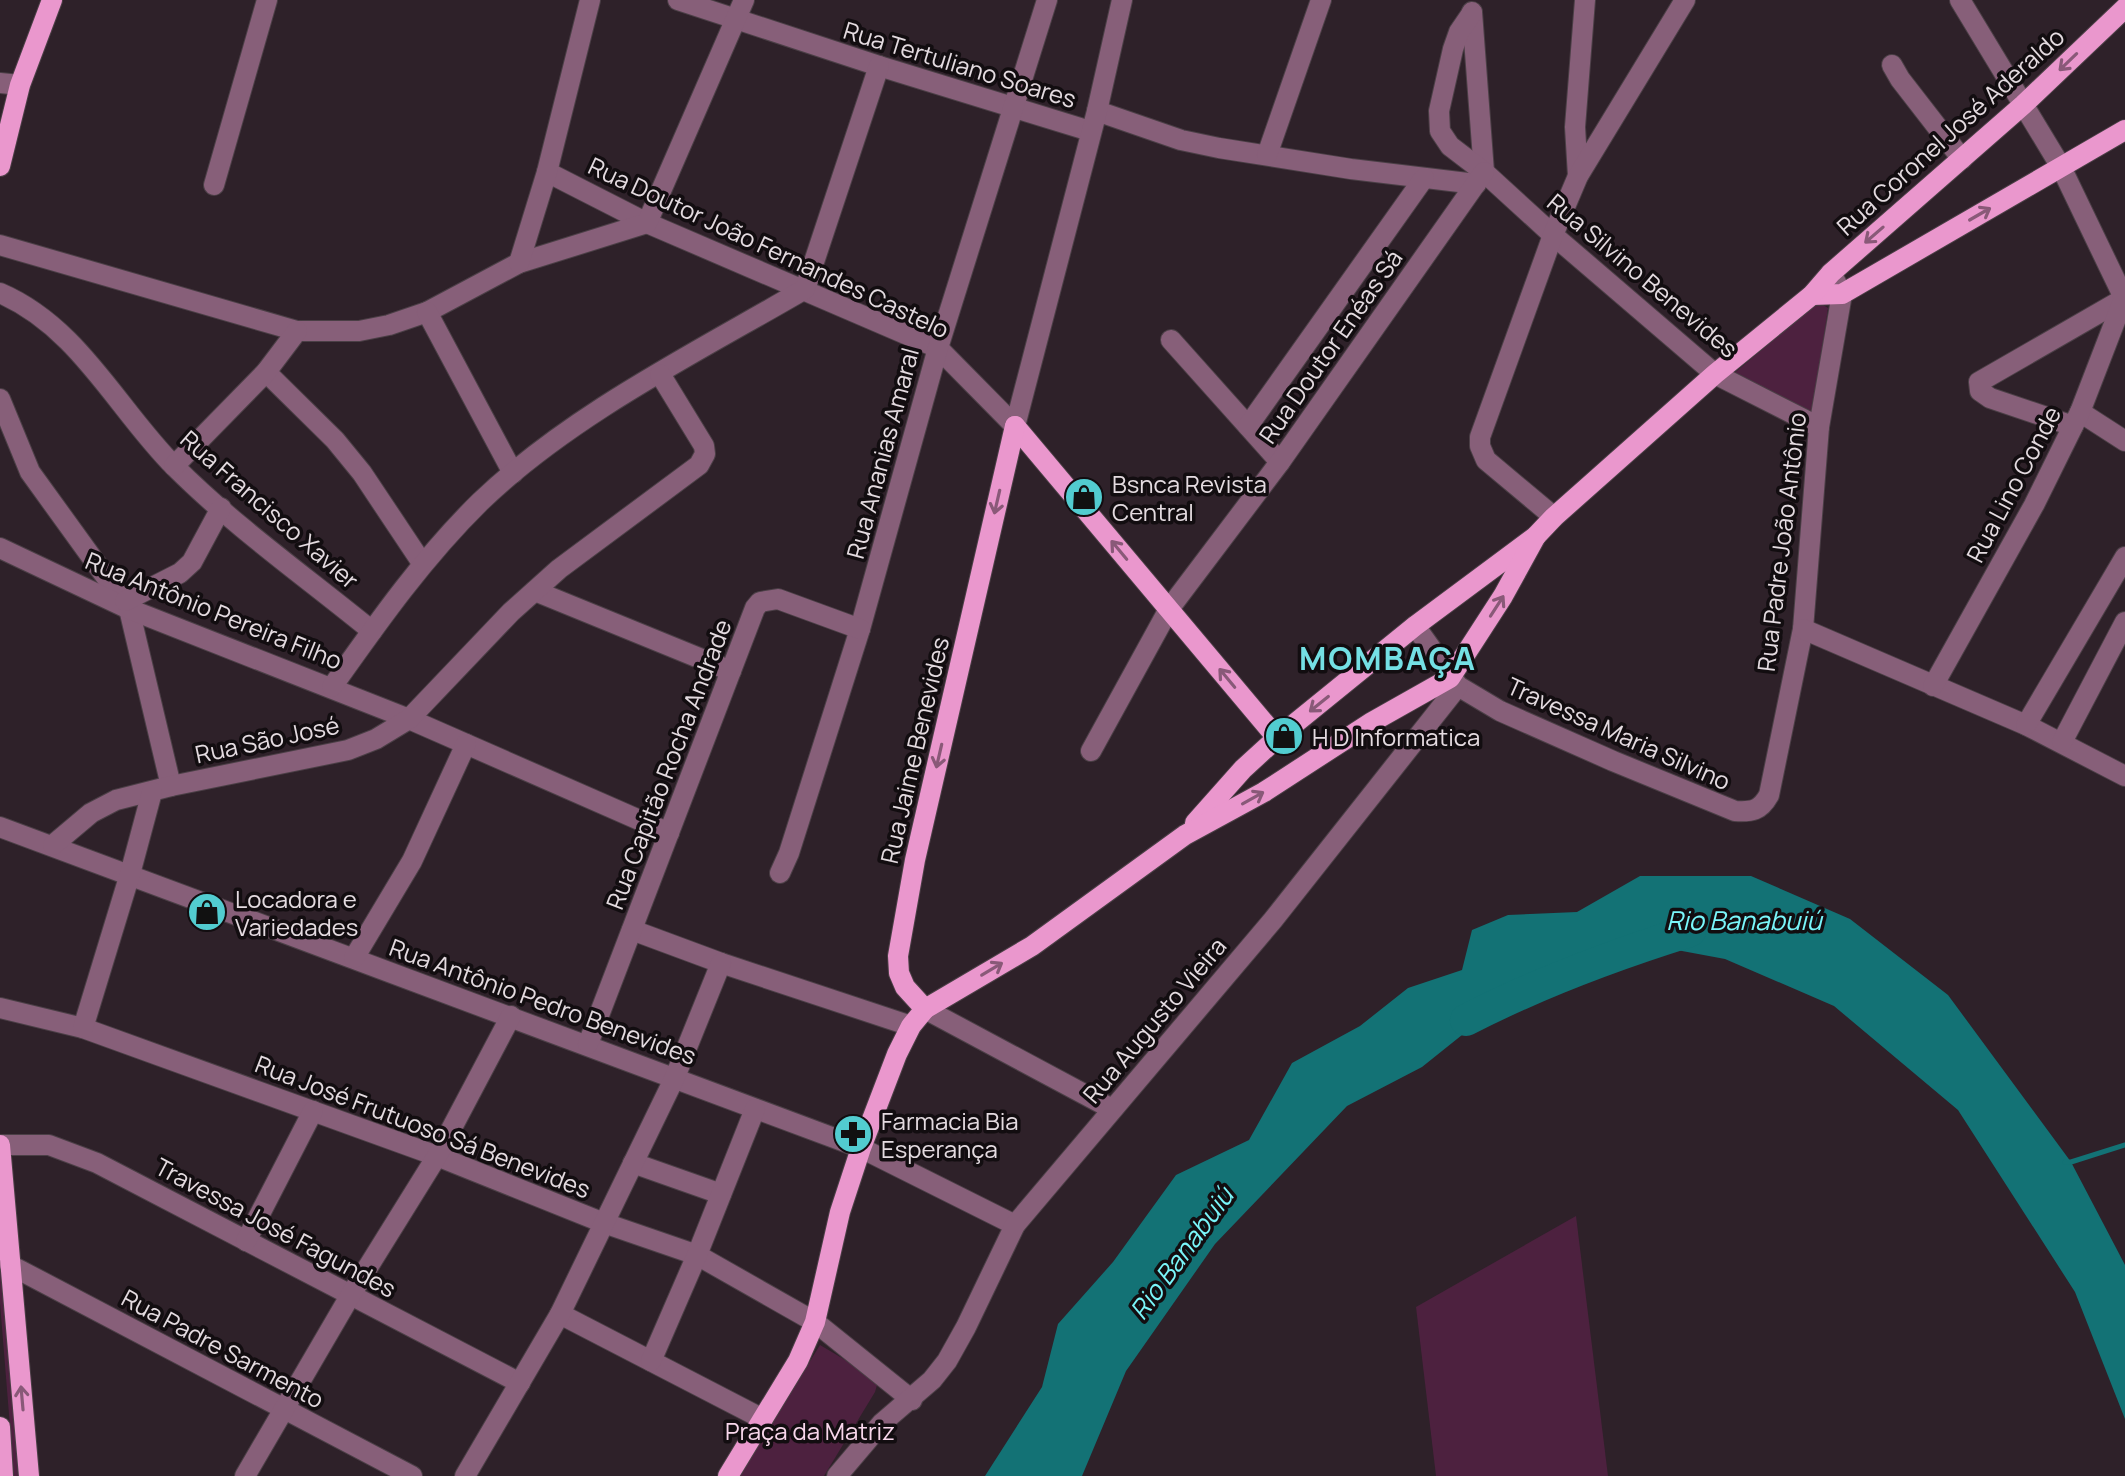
<svg xmlns="http://www.w3.org/2000/svg" width="2125" height="1476" viewBox="0 0 2125 1476" font-family="Manrope,sans-serif">
  <rect width="100%" height="100%" fill="#2e2129"/>
  <!-- green -->
  <g fill="#4d213f">
    <path d="M1818,302L1828,308L1813,412L1732,375Z"/>
    <path d="M1576,1216L1608,1476H1436L1416,1307Z"/>
    <path d="M0,1238L21,1476H14L0,1303Z"/>
    <path d="M820,1345L874,1377L877,1385L875,1392L824,1476H739Z"/>
  </g>
  <!-- water -->
  <path fill="#137275" d="M1640,876H1751L1850,919L1948,995L2071,1162L2125,1265V1419L2075,1292L1958,1110L1834,1006L1725,959L1623,940L1542,971L1422,1067L1347,1106L1215,1244L1126,1371L1082,1476H985L1042,1387L1058,1324L1113,1262L1176,1175L1249,1140L1292,1063L1360,1026L1408,988L1462,970L1472,930L1508,915L1577,912Z"/>
  <g fill="none" stroke-linecap="round" stroke-linejoin="round">
    <!-- stream -->
    <path stroke="#137275" stroke-width="5" d="M2065,1162H2071L2125,1145"/>
    <!-- river -->
    <path stroke="#137275" stroke-width="32" d="M1466,1020C1538,983 1613,955 1690,931"/>
    <defs>
      <g id="minor">
        <path d="M678,0L879,66L1090,131"/>
        <path d="M1472,12L1484,172"/>
        <path d="M1472,13L1459,32L1453,49L1439,111L1440,131L1450,146L1484,172L1553,235L1715,374L1819,427"/>
        <path d="M1892,65L1900,79L1962,159"/>
        <path d="M0,83L20,85"/>
        <path d="M1097,111L1181,140L1219,148L1351,169L1476,184"/>
        <path d="M1267,155L1321,0"/>
        <path d="M547,172L647,223L938,348L1015,426"/>
        <path d="M1578,176L1575,127L1585,0"/>
        <path d="M214,185L267,0"/>
        <path d="M0,245L297,331H359L389,325L427,312L519,263L647,223L744,0"/>
        <path d="M519,263L547,172L590,0"/>
        <path d="M0,293C79,327 117,409 175,467C235,527 306,577 372,631"/>
        <path d="M427,312L513,473"/>
        <path d="M1171,340L1280,462"/>
        <path d="M266,372L335,440L362,473L422,563"/>
        <path d="M0,399L30,472L129,609L171,786"/>
        <path d="M2080,412L2125,441"/>
        <path d="M1015,426L1097,111L1122,0"/>
        <path d="M1248,426L1424,178"/>
        <path d="M2073,426L1990,398L1980,391L1979,382L2125,298"/>
        <path d="M174,466L266,372L297,331"/>
        <path d="M1554,517L1486,460L1480,446V437L1553,235L1578,176L1685,0"/>
        <path d="M0,548L129,609L409,719L669,833"/>
        <path d="M535,591L731,671"/>
        <path d="M125,601L180,573L192,562L221,508"/>
        <path d="M1415,626L1458,686L1500,711L1613,761L1735,811C1752,812 1760,811 1769,795L1803,629L1819,427L1842,294L1831,273"/>
        <path d="M1803,629L2026,725L2125,776"/>
        <path d="M1933,686L2034,505L2080,412L2124,298L2061,167L1960,0"/>
        <path d="M332,687C378,622 423,558 480,502C570,415 697,352 805,289L879,66"/>
        <path d="M2026,725L2125,557"/>
        <path d="M2062,742L2125,622"/>
        <path d="M1091,751L1169,609L1280,462L1484,172"/>
        <path d="M0,827L861,1148L1015,1225"/>
        <path d="M53,845L91,813L116,800L171,786L348,750L376,739L409,719L511,612L559,569L699,465L705,454L704,446L660,374"/>
        <path d="M780,873L789,853L860,629L938,348L1047,0"/>
        <path d="M632,930L721,963L911,1026"/>
        <path d="M354,958L412,861L466,744"/>
        <path d="M0,1008L83,1028L437,1156L604,1223L697,1255L815,1322L912,1400"/>
        <path d="M925,1009L1112,1109"/>
        <path d="M83,1028L130,874L152,792"/>
        <path d="M588,1044L755,608L760,602L778,599L860,629"/>
        <path d="M0,1145H49L97,1163L520,1383"/>
        <path d="M633,1163L721,1194"/>
        <path d="M246,1241L313,1111"/>
        <path d="M10,1265L412,1476"/>
        <path d="M560,1314L763,1419"/>
        <path d="M651,1361L697,1255L755,1109"/>
        <path d="M245,1476L350,1296L437,1156L511,1016"/>
        <path d="M465,1476L560,1314L675,1077L721,963"/>
        <path d="M837,1476L882,1423L932,1380L947,1361L966,1327L1015,1225L1273,920L1458,686"/>
      </g>
      <g id="major">
        <path d="M0,166L20,85L52,0"/>
        <path d="M1812,295L1842,294L2125,130"/>
        <path d="M1015,426L1277,738"/>
        <path d="M1195,823L1243,769L1277,738L1415,626L1536,536L1554,517L1715,374L1812,295L1831,273L2023,105L2125,8"/>
        <path d="M925,1009L905,987L899,973L898,956L915,860L1015,426"/>
        <path d="M0,1145L29,1476"/>
        <path d="M0,1427L3,1476"/>
        <path d="M728,1476L798,1361L815,1322L840,1212L861,1148L897,1054L911,1026L925,1009L1032,946L1185,835L1264,792L1372,722L1450,678L1503,596L1536,536"/>
      </g>
    </defs>
    <!-- minor casing -->
    <use href="#minor" stroke="#4b3f46" stroke-width="22"/>
    <!-- major casing -->
    <use href="#major" stroke="#4b3f46" stroke-width="22"/>
    <!-- minor -->
    <use href="#minor" stroke="#875f79" stroke-width="20"/>
    <!-- major -->
    <use href="#major" stroke="#ea97cd" stroke-width="20"/>
  </g>
  <!-- one-way arrows -->
  <defs><path id="oneway-shaft" d="M-6 0H5M1.5-3L5.5 0L1.5 3" fill="none" stroke-width="1.6" stroke-linecap="round" stroke-linejoin="round" transform="scale(2)"/></defs>
  <g stroke="#895978">
    <use href="#oneway-shaft" transform="translate(2068 62) rotate(136)"/>
    <use href="#oneway-shaft" transform="translate(1980 214) rotate(-30)"/>
    <use href="#oneway-shaft" transform="translate(1874 235) rotate(139)"/>
    <use href="#oneway-shaft" transform="translate(997 502) rotate(103)"/>
    <use href="#oneway-shaft" transform="translate(1119 550) rotate(-130)"/>
    <use href="#oneway-shaft" transform="translate(1497 606) rotate(-57)"/>
    <use href="#oneway-shaft" transform="translate(1227 678) rotate(-130)"/>
    <use href="#oneway-shaft" transform="translate(1319 704) rotate(141)"/>
    <use href="#oneway-shaft" transform="translate(939 756) rotate(103)"/>
    <use href="#oneway-shaft" transform="translate(1253 798) rotate(-29)"/>
    <use href="#oneway-shaft" transform="translate(992 969) rotate(-31)"/>
    <use href="#oneway-shaft" transform="translate(22 1398) rotate(-95)"/>
  </g>
  <!-- icons -->
  <defs>
    <symbol id="shop-disc" viewBox="-11 -11 22 22"><circle r="9.5" fill="#52ccd0" stroke="#120d10"/><path d="M-5-2.5h2.3a2.7 3.5 0 0 1 5.4 0H5L5.5 6h-11ZM-1.5-2.5h3a1.5 2.3 0 0 0-3 0Z" fill="#111"/></symbol>
    <symbol id="pharmacy-disc" viewBox="-11 -11 22 22"><circle r="9.5" fill="#52ccd0" stroke="#120d10"/><path d="M-2-6h4v4h4v4h-4v4h-4v-4h-4v-4h4Z" fill="#111"/></symbol>
  </defs>
  <g fill-rule="evenodd">
    <use href="#shop-disc" x="1062" y="475" width="44" height="44"/>
    <use href="#shop-disc" x="1262" y="714" width="44" height="44"/>
    <use href="#shop-disc" x="185" y="890" width="44" height="44"/>
    <use href="#pharmacy-disc" x="831" y="1112" width="44" height="44"/>
  </g>
  <g text-anchor="middle" dominant-baseline="central" stroke-width="7" stroke-linejoin="round" paint-order="stroke">
    <!-- street labels -->
    <g font-size="24" fill="#e4dbe0" stroke="#120d10">
      <text transform="translate(960 64) rotate(17)">Rua Tertuliano Soares</text>
      <text transform="translate(1950 131) rotate(-42)">Rua Coronel José Aderaldo</text>
      <text transform="translate(769 247) rotate(25)">Rua Doutor João Fernandes Castelo</text>
      <text transform="translate(1643 275) rotate(40)">Rua Silvino Benevides</text>
      <text transform="translate(1330 346) rotate(-55)">Rua Doutor Enéas Sá</text>
      <text transform="translate(882 453) rotate(-75)">Rua Ananias Amaral</text>
      <text transform="translate(2013 484) rotate(-62)">Rua Lino Conde</text>
      <text transform="translate(270 509) rotate(41)">Rua Francisco Xavier</text>
      <text transform="translate(1781 542) rotate(-83)">Rua Padre João Antônio</text>
      <text transform="translate(214 610) rotate(22)">Rua Antônio Pereira Filho</text>
      <text transform="translate(1619 733) rotate(24)">Travessa Maria Silvino</text>
      <text transform="translate(267 739) rotate(-12)">Rua São José</text>
      <text transform="translate(914 750) rotate(-77)">Rua Jaime Benevides</text>
      <text transform="translate(668 764) rotate(-69)">Rua Capitão Rocha Andrade</text>
      <text transform="translate(543 1001) rotate(20)">Rua Antônio Pedro Benevides</text>
      <text transform="translate(1154 1020) rotate(-50)">Rua Augusto Vieira</text>
      <text transform="translate(423 1126) rotate(21)">Rua José Frutuoso Sá Benevides</text>
      <text transform="translate(276 1227) rotate(28)">Travessa José Fagundes</text>
      <text transform="translate(223 1348) rotate(28)">Rua Padre Sarmento</text>
    </g>
    <!-- poi labels -->
    <g font-size="24" fill="#e4dbe0" stroke="#120d10" text-anchor="start">
      <text x="1112" y="483">Bsnca Revista<tspan x="1112" dy="28">Central</tspan></text>
      <text x="1312" y="736">H D Informatica</text>
      <text x="235" y="898">Locadora e<tspan x="235" dy="28">Variedades</tspan></text>
      <text x="881" y="1120">Farmacia Bia<tspan x="881" dy="28">Esperança</tspan></text>
    </g>
    <!-- park labels -->
    <g font-size="24" fill="#f8d7eb" stroke="#120d10">
      <text x="810" y="1430">Praça da Matriz</text>
    </g>
    <!-- water labels -->
    <g font-size="26" font-style="italic" fill="#7af6fa" stroke="#120d10">
      <text x="1744" y="920">Rio Banabuiú</text>
      <text transform="translate(1181 1253) rotate(-54)">Rio Banabuiú</text>
    </g>
    <!-- district labels -->
    <g font-size="32" font-weight="bold" letter-spacing="2" fill="#74e0e4" stroke="#120d10">
      <text x="1388" y="658">MOMBAÇA</text>
    </g>
  </g>
</svg>
